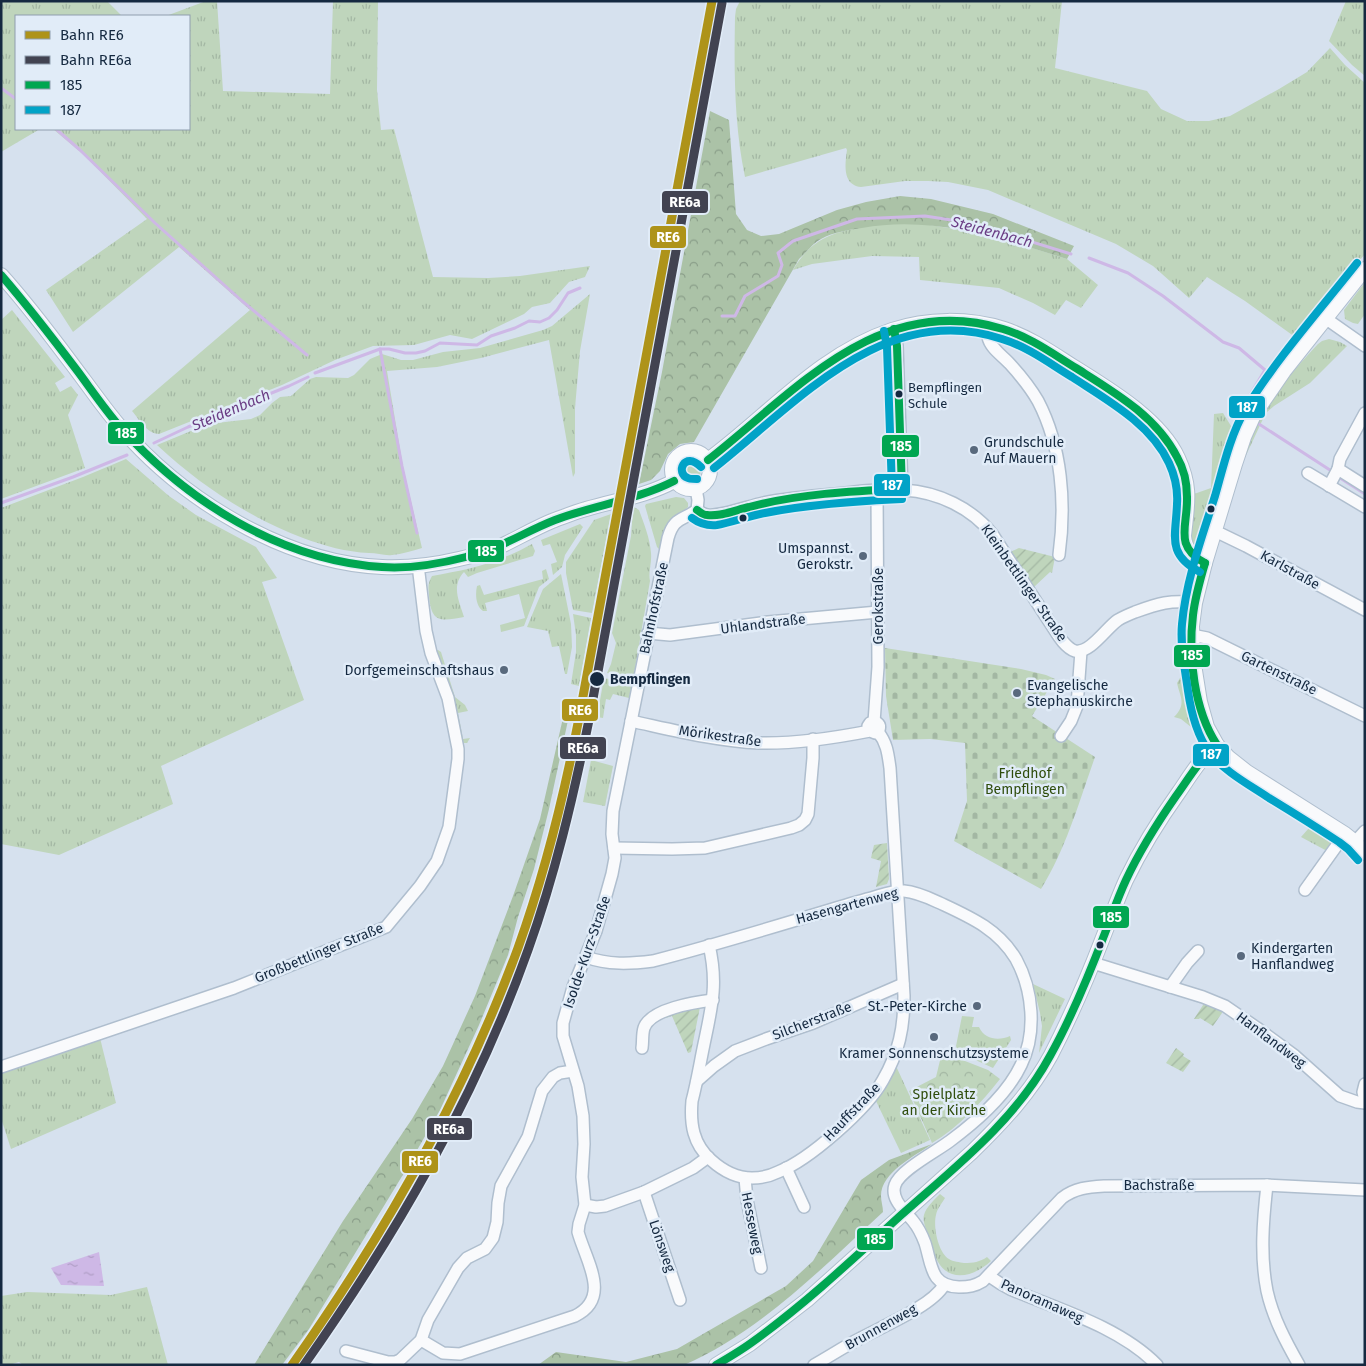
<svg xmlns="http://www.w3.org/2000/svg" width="1366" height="1366" viewBox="0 0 1366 1366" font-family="'Fira Sans',sans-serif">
  <defs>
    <pattern id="grass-tufts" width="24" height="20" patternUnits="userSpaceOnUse" patternTransform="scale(1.25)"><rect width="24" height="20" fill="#bfd5bc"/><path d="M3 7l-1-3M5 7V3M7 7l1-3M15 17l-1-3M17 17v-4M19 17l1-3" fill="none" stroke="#a3b7a3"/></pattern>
    <pattern id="forest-crowns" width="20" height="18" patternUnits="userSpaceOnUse" patternTransform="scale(1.25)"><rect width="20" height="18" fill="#abc2a7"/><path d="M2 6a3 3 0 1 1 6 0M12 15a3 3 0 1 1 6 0" fill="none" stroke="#8a9e89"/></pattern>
    <pattern id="cemetery-stones" width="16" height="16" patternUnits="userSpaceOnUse" patternTransform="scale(1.25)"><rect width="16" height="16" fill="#bfd5bc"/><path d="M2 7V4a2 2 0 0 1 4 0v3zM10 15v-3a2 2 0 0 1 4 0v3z" fill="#a3b7a3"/></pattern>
    <pattern id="park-crowns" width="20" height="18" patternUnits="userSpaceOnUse" patternTransform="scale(1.25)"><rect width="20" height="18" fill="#bfd5bc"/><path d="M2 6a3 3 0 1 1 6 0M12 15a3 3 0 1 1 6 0" fill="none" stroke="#a3b7a3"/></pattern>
    <pattern id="garden-furrows" width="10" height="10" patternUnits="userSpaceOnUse" patternTransform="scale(1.25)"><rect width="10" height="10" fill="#bfd5bc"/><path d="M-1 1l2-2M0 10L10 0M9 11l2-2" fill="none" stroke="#a3b7a3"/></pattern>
    <pattern id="water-ripples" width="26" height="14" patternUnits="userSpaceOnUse" patternTransform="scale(1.25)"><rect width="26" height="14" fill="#ceb8e6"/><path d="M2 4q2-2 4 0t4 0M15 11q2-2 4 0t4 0" fill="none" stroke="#b09ec6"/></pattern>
  </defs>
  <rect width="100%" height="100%" fill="#d6e1ee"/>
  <!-- grass -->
  <g fill="url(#grass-tufts)">
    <path d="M1,1H107L122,16H16V129H40L1,152Z"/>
    <path d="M206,1H217L223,91L330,94L333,1H378L377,90L381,130L394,129L433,277L488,278L520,276L590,266L585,277L569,282L550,303L532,307L524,314L472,339L450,335L414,345L373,346L335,360L282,385L159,434C147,434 139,419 132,411L250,310L179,247L73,332L46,290L147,219L84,155L53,129H189V16H166Z"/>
    <path d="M740,1H1062L1055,68L1147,91L1161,109L1187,121H1209L1230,116L1279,89L1307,72L1330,48L1345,65L1365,83V254L1295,337L1245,301L1207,277L1189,298L1153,266L1116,244L988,190L948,182L928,181H905L861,187C842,185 845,164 847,150L846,148L745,177C734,125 734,70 735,17L736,9Z"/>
    <path d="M1346,1H1365V76L1352,65L1329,41Z"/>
    <path d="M881,224H924L967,231L1023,245L1067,259L1098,285L1081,308L1066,300L1055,315L1033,303L999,288L920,280L919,257L872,256L812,264L793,270C815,232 842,231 881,224Z"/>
    <path d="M1365,282V314L1358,324L1353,323L1345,319L1344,310Z"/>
    <path d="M590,294L580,351L575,408V473L573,477L549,340L481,358L437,367L387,371L403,467L422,548C412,551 402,554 392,555C385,556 377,553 369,553C346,552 325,546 303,538C248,517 200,485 157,445L208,424L251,419L260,415L272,403L280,397L291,396L310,379L316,377L348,378L354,375L370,359L382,354L401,360H413L443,352L480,348L543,330L552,326Z"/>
    <path d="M12,310L65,377L55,383L60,392L71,386L78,395L68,415L85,468L1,499V320Z"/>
    <path d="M1329,339L1340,342L1347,346L1310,383L1274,406L1267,412L1262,421L1242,464C1244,457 1246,449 1248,441C1261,406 1293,371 1318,344L1322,341Z"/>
    <path d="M1223,413L1231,426L1235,441L1219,488L1216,489L1214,494L1216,498L1201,543L1195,547L1193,546L1190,541L1194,494L1211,488L1214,414Z"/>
    <path d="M126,459L169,496L196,515L256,547L277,578L262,582L304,700L161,766L173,804L59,855L1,844V508L83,477Z"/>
    <circle cx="691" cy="470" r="10"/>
    <path d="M676,497L684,498L688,503V507L675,518L663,547L659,549L657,547L645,506L646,504Z"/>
    <path d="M634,507L639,510C644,524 650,538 651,553C652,563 648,572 650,581L633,680L607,673L611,664L616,643L612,633L631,536L632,522Z"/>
    <path d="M611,514L592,613L573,610L566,573V562L594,520Z"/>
    <path d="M580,524L583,527L565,555L562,567L553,575L551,564L557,562L550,544L543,546L541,540Z"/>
    <path d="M532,544L535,551L533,556L477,573L468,577L464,572C451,586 459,601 464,617C439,622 431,622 429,595C428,587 428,583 432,576C458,571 483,567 507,556C516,553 524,548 532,544Z"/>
    <path d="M546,569L549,579L539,587L524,626L501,632L500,625L525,618L519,594L485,603L487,611H483C476,606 475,595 477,586L480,585L484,595L543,579L542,571Z"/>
    <path d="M561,574L571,624L572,647L567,674H565L559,646L552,647L548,631L527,627L543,589Z"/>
    <path d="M573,614L591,618L579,686L571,684L576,652V635Z"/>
    <path d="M436,650H438L441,652L455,697L465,705L468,711L458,713L463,739L470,738L467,743H461Z"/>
    <path d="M1184,674L1196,731L1181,719L1174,717C1187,704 1180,697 1177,683L1180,678Z"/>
    <path d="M604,678L632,684L629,698L613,694L610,700L606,699L603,718L597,717Z"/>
    <path d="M591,760L613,766L605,806L583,802Z"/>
    <path d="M1309,828L1331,841V845L1327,851L1301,837Z"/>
    <path d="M1033,984L1065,999L1039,1053L1042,1026L1040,1013Z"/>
    <path d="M962,1016L974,1017L972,1027H979C985,1040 999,1041 1010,1036L1011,1040L993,1068L958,1052L956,1046Z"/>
    <path d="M100,1038L116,1103L11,1149L1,1118V1071Z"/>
    <path d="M896,1066L930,1140L901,1153L875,1099Z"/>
    <path d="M940,1194L945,1198C942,1203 937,1209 936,1215C933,1227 938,1252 949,1259C953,1262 960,1262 964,1263C973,1263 980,1262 987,1257L991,1261C977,1274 952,1285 938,1262C934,1255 932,1245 929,1237C927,1231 922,1221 924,1215C926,1207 935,1199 940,1194Z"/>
    <path d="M147,1287L168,1365H23L19,1362L9,1365H1V1296L27,1292L111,1295Z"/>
  </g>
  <!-- forest -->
  <g fill="url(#forest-crowns)">
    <path d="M710,111L729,120L736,214L747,230L761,236L779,234L837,210L866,202L900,196L931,199L993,214L1074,246L1067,259C1000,238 932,215 862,228C848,230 834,232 821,239C813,243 806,253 799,259L694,442L680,444L668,454L660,471L651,480L639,484L662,372Z"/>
    <path d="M565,709L570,711L549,809L534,869L518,917L508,955L479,1025L440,1110L404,1173L309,1329L282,1365H254L343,1221L412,1119L443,1066L475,996L513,896L540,819Z"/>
    <path d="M932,1144C915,1156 881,1172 881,1196C881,1201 883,1207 883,1212C823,1267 760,1332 684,1365H538L556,1352L626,1362L677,1349L786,1286L813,1261L861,1180L889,1160Z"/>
  </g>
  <!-- cemetery -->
  <path fill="url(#cemetery-stones)" d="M885,648L1021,669L1046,675L1055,679L1032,716L1095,757C1079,802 1066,849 1041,889L954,841L967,801L965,743L930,739L893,740L886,696Z"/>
  <!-- park -->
  <path fill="url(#park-crowns)" d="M942,1052L988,1070L1000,1079C981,1103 959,1127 932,1143L909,1091L936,1077Z"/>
  <!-- garden -->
  <g fill="url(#garden-furrows)">
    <path d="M1019,548L1055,557L1052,573L1050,572L1034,587L1039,593L1038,595L1044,601L1041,604L1008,553Z"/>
    <path d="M887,843L889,879L887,884L876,887L881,861L871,858L874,845Z"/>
    <path d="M1205,1002L1222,1011V1013L1213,1026L1200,1018L1199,1019H1194Z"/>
    <path d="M700,1007L691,1052L688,1053L672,1016L666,1018L665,1015Z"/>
    <path d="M1176,1048L1184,1054L1183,1056L1191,1061L1183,1072L1166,1063Z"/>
  </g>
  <!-- water -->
  <path fill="url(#water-ripples)" d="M99,1252L104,1286L61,1285L51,1268Z"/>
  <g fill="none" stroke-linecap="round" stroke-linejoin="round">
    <!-- stream -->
    <g stroke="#ceb8e6" stroke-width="3">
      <path d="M1,88L16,99"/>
      <path d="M56,129L80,150L155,223L242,301L307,355"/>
      <path d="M1089,258L1128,273L1163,296L1223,342L1239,348L1265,370L1239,413L1244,416"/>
      <path d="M722,316H735L745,296L778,276L782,265L778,253L793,241L857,219L925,216L971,223L1071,254"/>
      <path d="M380,349L402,466L417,533"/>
      <path d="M315,373L380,349H389L405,353H416L425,351L440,343L477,345L491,336L515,328L529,321L540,322L549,318L557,310L568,293L580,288"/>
      <path d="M1259,424L1333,472"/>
      <path d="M154,443L188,427L289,386L308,377"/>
      <path d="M1340,478L1365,494"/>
      <path d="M1,503L73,477L127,455"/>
    </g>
    <defs>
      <g id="minor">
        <path d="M1325,318L1365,346"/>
        <path d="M989,326C989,329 987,334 988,337C990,348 1003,356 1010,364C1020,375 1030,387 1038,401C1062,447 1066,504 1059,555"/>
        <path d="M894,329L897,346L902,489"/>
        <path d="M1338,469L1365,486"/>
        <path d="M1308,473L1365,507"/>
        <path d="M1329,486L1338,469L1340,459L1365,413"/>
        <path d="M697,510C700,512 703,514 707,515C720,517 749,506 763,503C787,498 811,496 835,494C857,492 881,488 904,490C938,492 972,508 993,535L1054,629C1059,637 1066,648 1075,651C1090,654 1107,627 1118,620C1123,617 1130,614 1135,612C1157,604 1172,599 1195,603"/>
        <path d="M1215,531L1246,546L1365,610"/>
        <path d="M648,633L670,635L768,622L878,612"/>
        <path d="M1192,635L1207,638L1365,716"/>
        <path d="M631,721C673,730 716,741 759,743C796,744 834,738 870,731L875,733L879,730C881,724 876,720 870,723L868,726L870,731"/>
        <path d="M874,722L878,667L877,490"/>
        <path d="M1061,736L1071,721L1077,706L1081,651"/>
        <path d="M1355,842L1365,831"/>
        <path d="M614,848L672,849L705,848L791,828L799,825L805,820L808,814L813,758V739"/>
        <path d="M1305,890L1345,834"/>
        <path d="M709,945C718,983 712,1006 704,1044C700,1063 697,1082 692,1101C690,1124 693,1144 711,1160C722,1170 737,1178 752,1178C760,1178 770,1176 778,1172C809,1160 867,1109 883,1080C899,1052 904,1028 904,996L890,768C888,754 887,743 878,732"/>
        <path d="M586,957C608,965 630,964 653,961C710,946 767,929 823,912C839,907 855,902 871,898C882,895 893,890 904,891C917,892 929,898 940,903C970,917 998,929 1016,959C1033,990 1037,1033 1021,1065C1007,1095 977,1121 950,1141C937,1151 900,1170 895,1185C890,1199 905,1211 913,1221C918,1227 922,1235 925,1243C932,1265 930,1286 959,1287C969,1287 975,1286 983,1281L1062,1198C1075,1188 1088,1187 1104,1186L1267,1185L1365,1190"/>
        <path d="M1093,963L1203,997L1225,1006L1257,1028L1295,1056L1340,1096L1357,1102L1365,1103"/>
        <path d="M1170,987L1187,963L1198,951"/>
        <path d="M642,1048C643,1042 642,1034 644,1028C650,1009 696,1002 713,1000"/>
        <path d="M1,1067L234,988L386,927L420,886L437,861L449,827L458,759V749L448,698L431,653L426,631L418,565"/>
        <path d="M697,1081L714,1066L735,1051L766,1039L813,1023L903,984"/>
        <path d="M1365,1084L1363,1092L1365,1101"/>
        <path d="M786,1168L804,1207"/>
        <path d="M745,1178L747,1200L761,1268"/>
        <path d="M1267,1185C1263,1220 1260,1256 1267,1291C1273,1318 1286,1342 1299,1365"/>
        <path d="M644,1192L680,1300"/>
        <path d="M585,1205L596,1207L605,1206L644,1192L693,1168L708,1157"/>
        <path d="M989,1276L1001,1284L1010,1289C1058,1309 1120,1327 1157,1365"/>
        <path d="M421,1340L443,1353L460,1354L575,1316C612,1298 586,1261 578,1232L579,1224L585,1205L582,1177L584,1144L583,1116L578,1086L563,1036V1023L573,987L596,931L612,874L615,858L612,834L613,811L668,538C674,517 682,521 697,510L698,500L696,489"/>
        <path d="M346,1351L388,1362H395L400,1360L421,1340L428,1320L458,1268L467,1258L485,1249L493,1238L497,1222L498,1203L501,1186L528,1137L542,1091L553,1077L560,1073L573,1071"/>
        <path d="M814,1365C830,1356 845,1346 861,1338C883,1326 932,1306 944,1285"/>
      </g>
      <g id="tertiary">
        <path d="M1365,269L1284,371L1262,403L1253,417L1244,437L1235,464L1205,563L1195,603L1192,626L1193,658L1200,702L1207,727L1217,745L1228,757L1247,772L1345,834L1355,842L1365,853"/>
        <path d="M1,275C31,308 57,344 84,380C96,396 107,412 121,428C183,500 285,563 382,567C407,568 434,565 459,559C473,556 487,552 501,546C518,538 535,528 552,521C563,517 575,512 586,509C616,500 647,496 674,481"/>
        <circle cx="691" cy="470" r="19"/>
        <path d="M708,460C768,416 819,354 892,330C927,318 969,318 1004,329C1029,337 1052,353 1074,367C1109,389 1160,419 1178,458C1192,488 1187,505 1184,536C1185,550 1193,557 1205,563"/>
        <path d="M716,1365L750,1344L807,1300L972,1152C1002,1123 1031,1092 1051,1055C1070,1018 1087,979 1102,940C1110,920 1117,900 1126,880C1141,849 1159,820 1179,792C1190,776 1201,757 1217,745"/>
      </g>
    </defs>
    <!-- minor casing -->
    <use href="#minor" stroke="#afbece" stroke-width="14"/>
    <!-- tertiary casing -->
    <use href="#tertiary" stroke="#afbece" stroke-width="16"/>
    <!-- minor -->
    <use href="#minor" stroke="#f9fafc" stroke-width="11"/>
    <!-- tertiary -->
    <use href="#tertiary" stroke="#f9fafc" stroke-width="14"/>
    <defs>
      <g id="bus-1">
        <path d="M1,275C29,307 54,340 79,373C93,392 106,411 121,428C188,502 280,560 382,567C410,569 439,564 466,557C500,549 524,532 555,520C594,505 637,500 674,481"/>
        <path d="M894,329L897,346L902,489"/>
        <path d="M708,460C795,392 879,291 1003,329C1030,337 1053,354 1076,368C1114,392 1156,416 1177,457C1184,469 1187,483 1187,497C1188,526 1173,546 1205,563"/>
        <path d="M697,510C700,512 703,515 707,515C720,517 736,510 749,507C798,494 851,491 902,489"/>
        <path d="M1205,563C1200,580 1195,598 1193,615C1188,656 1194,710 1217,745"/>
        <path d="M716,1365C728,1358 740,1351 751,1343C804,1305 852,1260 900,1216C954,1168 1015,1121 1050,1056C1072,1017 1089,975 1105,933C1112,915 1118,897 1126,880C1140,850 1158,822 1176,796C1189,778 1200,759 1217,745"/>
      </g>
      <g id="bus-2">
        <path d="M1357,263C1319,311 1277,358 1245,410C1230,436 1223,468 1215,496C1202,537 1186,580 1182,624C1180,646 1185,669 1188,691C1191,712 1197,735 1209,752C1225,772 1248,784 1269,798C1292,812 1316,827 1339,842L1348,849L1358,860"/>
        <path d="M884,331L887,347L892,489"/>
        <path d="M714,468C797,403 884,300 1002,339C1028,347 1049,363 1072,377C1107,400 1151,424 1169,463C1175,476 1178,490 1177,504C1176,536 1166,554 1200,572"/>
        <path d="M697,479C696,479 689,479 688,478C675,474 684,450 701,467"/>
        <path d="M692,518C700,524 707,526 717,525C733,522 749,516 765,513C810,504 857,501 902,499"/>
      </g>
    </defs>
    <!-- bus-1 casing -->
    <use href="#bus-1" stroke="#e1ecf8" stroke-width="11"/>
    <!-- bus-2 casing -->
    <use href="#bus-2" stroke="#e1ecf8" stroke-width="11"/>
    <!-- bus-1 -->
    <use href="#bus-1" stroke="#00a651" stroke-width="8"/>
    <!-- bus-2 -->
    <use href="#bus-2" stroke="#01a3c7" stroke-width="8"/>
    <defs>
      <path id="rail-1" d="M292,1365C384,1235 463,1098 518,948C545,873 564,796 579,718L712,1"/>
      <path id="rail-2" d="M304,1365C395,1236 475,1099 528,950C555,875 573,798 589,720L722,3"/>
    </defs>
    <!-- rail-1 casing -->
    <use href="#rail-1" stroke="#e1ecf8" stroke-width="12"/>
    <!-- rail-2 casing -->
    <use href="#rail-2" stroke="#e1ecf8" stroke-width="12"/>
    <!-- rail-1 -->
    <use href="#rail-1" stroke="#ae9319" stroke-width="9"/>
    <!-- rail-2 -->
    <use href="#rail-2" stroke="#424351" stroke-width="9"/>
  </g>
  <!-- markers -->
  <g fill="#152940" stroke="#e1ecf8" stroke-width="2">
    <circle cx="899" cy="394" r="4.5"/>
    <circle cx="1211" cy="509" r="4.5"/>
    <circle cx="743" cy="518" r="4.5"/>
    <circle cx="597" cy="679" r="8"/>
    <circle cx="1100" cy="945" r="4.5"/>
  </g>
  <g fill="#59697d" stroke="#e1ecf8" stroke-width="2">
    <circle cx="974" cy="450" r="5"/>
    <circle cx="863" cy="556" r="5"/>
    <circle cx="504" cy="670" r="5"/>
    <circle cx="1017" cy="693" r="5"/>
    <circle cx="1241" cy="956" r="5"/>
    <circle cx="977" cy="1006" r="5"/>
    <circle cx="934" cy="1037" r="5"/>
  </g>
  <g text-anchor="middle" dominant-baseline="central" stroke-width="5" stroke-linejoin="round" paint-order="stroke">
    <!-- bus labels -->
    <g font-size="13" fill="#152940" stroke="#e1ecf8" text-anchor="start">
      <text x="908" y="387">Bempflingen<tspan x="908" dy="16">Schule</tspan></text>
    </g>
    <!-- poi labels -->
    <g font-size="14" fill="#152940" stroke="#e1ecf8" text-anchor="start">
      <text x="984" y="442">Grundschule<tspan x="984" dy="16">Auf Mauern</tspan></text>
      <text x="853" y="548" text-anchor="end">Umspannst.<tspan x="853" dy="16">Gerokstr.</tspan></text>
      <text x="494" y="670" text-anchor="end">Dorfgemeinschaftshaus</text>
      <text x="1027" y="685">Evangelische<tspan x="1027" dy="16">Stephanuskirche</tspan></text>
      <text x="1251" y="948">Kindergarten<tspan x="1251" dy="16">Hanflandweg</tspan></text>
      <text x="967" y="1006" text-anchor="end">St.-Peter-Kirche</text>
      <text x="934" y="1053" text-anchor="middle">Kramer Sonnenschutzsysteme</text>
    </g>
    <!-- street labels -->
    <g font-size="14" fill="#152940" stroke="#e1ecf8">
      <text transform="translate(1290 570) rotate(29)">Karlstraße</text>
      <text transform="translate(1024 583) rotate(55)">Kleinbettlinger Straße</text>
      <text transform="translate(878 606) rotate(-90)">Gerokstraße</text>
      <text transform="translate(654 608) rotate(-78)">Bahnhofstraße</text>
      <text transform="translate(763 624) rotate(-7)">Uhlandstraße</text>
      <text transform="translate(1279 673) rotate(26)">Gartenstraße</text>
      <text transform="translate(720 736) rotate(8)">Mörikestraße</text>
      <text transform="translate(847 906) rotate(-15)">Hasengartenweg</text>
      <text transform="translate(587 952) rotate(-71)">Isolde-Kurz-Straße</text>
      <text transform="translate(319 953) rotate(-22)">Großbettlinger Straße</text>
      <text transform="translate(812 1021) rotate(-21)">Silcherstraße</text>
      <text transform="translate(1271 1040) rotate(37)">Hanflandweg</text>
      <text transform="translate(852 1112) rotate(-46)">Hauffstraße</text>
      <text x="1159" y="1185">Bachstraße</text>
      <text transform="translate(752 1223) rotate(79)">Hesseweg</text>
      <text transform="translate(662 1246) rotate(71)">Lönsweg</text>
      <text transform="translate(1042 1301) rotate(24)">Panoramaweg</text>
      <text transform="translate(881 1327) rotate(-29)">Brunnenweg</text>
    </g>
    <!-- stop labels -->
    <g font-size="14" font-weight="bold" fill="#152940" stroke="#e1ecf8" text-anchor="start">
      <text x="610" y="679">Bempflingen</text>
    </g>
    <!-- park labels -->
    <g font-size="14" fill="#2f4d0c" stroke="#e1ecf8">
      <text x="1025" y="773">Friedhof<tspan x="1025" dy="16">Bempflingen</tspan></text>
      <text x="944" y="1094">Spielplatz<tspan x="944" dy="16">an der Kirche</tspan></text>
    </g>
    <!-- water labels -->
    <g font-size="15" font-style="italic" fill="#6b3e85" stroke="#e1ecf8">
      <text transform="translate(992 232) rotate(15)">Steidenbach</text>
      <text transform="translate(231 410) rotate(-23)">Steidenbach</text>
    </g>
  </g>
  <g stroke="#e1ecf8" stroke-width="2">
    <rect x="661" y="190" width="48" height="24" rx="5" fill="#424351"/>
    <rect x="649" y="225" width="38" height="24" rx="5" fill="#ae9319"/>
    <rect x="1228" y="395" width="38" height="24" rx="5" fill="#01a3c7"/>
    <rect x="107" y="421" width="38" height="24" rx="5" fill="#00a651"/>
    <rect x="881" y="434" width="39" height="24" rx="5" fill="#00a651"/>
    <rect x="873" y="473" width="38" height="24" rx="5" fill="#01a3c7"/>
    <rect x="467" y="539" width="38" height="24" rx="5" fill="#00a651"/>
    <rect x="1173" y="644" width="38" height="24" rx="5" fill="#00a651"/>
    <rect x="561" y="698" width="38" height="24" rx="5" fill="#ae9319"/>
    <rect x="559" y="736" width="48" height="24" rx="5" fill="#424351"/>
    <rect x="1192" y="743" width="38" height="24" rx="5" fill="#01a3c7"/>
    <rect x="1092" y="905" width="38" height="24" rx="5" fill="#00a651"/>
    <rect x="426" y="1117" width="47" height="24" rx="5" fill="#424351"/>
    <rect x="401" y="1150" width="38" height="24" rx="5" fill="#ae9319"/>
    <rect x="856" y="1227" width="38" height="24" rx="5" fill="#00a651"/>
  </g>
  <g font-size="14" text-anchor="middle" font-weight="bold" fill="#fff">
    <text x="685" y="207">RE6a</text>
    <text x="668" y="242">RE6</text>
    <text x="1247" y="412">187</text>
    <text x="126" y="438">185</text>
    <text x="901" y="451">185</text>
    <text x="892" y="490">187</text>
    <text x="486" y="556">185</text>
    <text x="1192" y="660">185</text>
    <text x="580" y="715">RE6</text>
    <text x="583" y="753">RE6a</text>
    <text x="1211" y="759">187</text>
    <text x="1111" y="922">185</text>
    <text x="449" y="1134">RE6a</text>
    <text x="420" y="1166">RE6</text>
    <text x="875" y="1244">185</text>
  </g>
  <!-- border -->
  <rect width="1366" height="1366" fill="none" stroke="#152940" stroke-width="5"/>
  <!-- legend -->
  <rect x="15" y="15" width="175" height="115" fill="#e1ecf8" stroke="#8f9eae"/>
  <rect x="25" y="31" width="25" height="8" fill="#ae9319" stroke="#8f9eae"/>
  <text x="60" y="40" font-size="15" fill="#152940">Bahn RE6</text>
  <rect x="25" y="56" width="25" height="8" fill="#424351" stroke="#8f9eae"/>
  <text x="60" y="65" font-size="15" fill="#152940">Bahn RE6a</text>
  <rect x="25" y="81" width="25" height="8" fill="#00a651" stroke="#8f9eae"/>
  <text x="60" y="90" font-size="15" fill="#152940">185</text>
  <rect x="25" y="106" width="25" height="8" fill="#01a3c7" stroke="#8f9eae"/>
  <text x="60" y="115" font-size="15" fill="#152940">187</text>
</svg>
